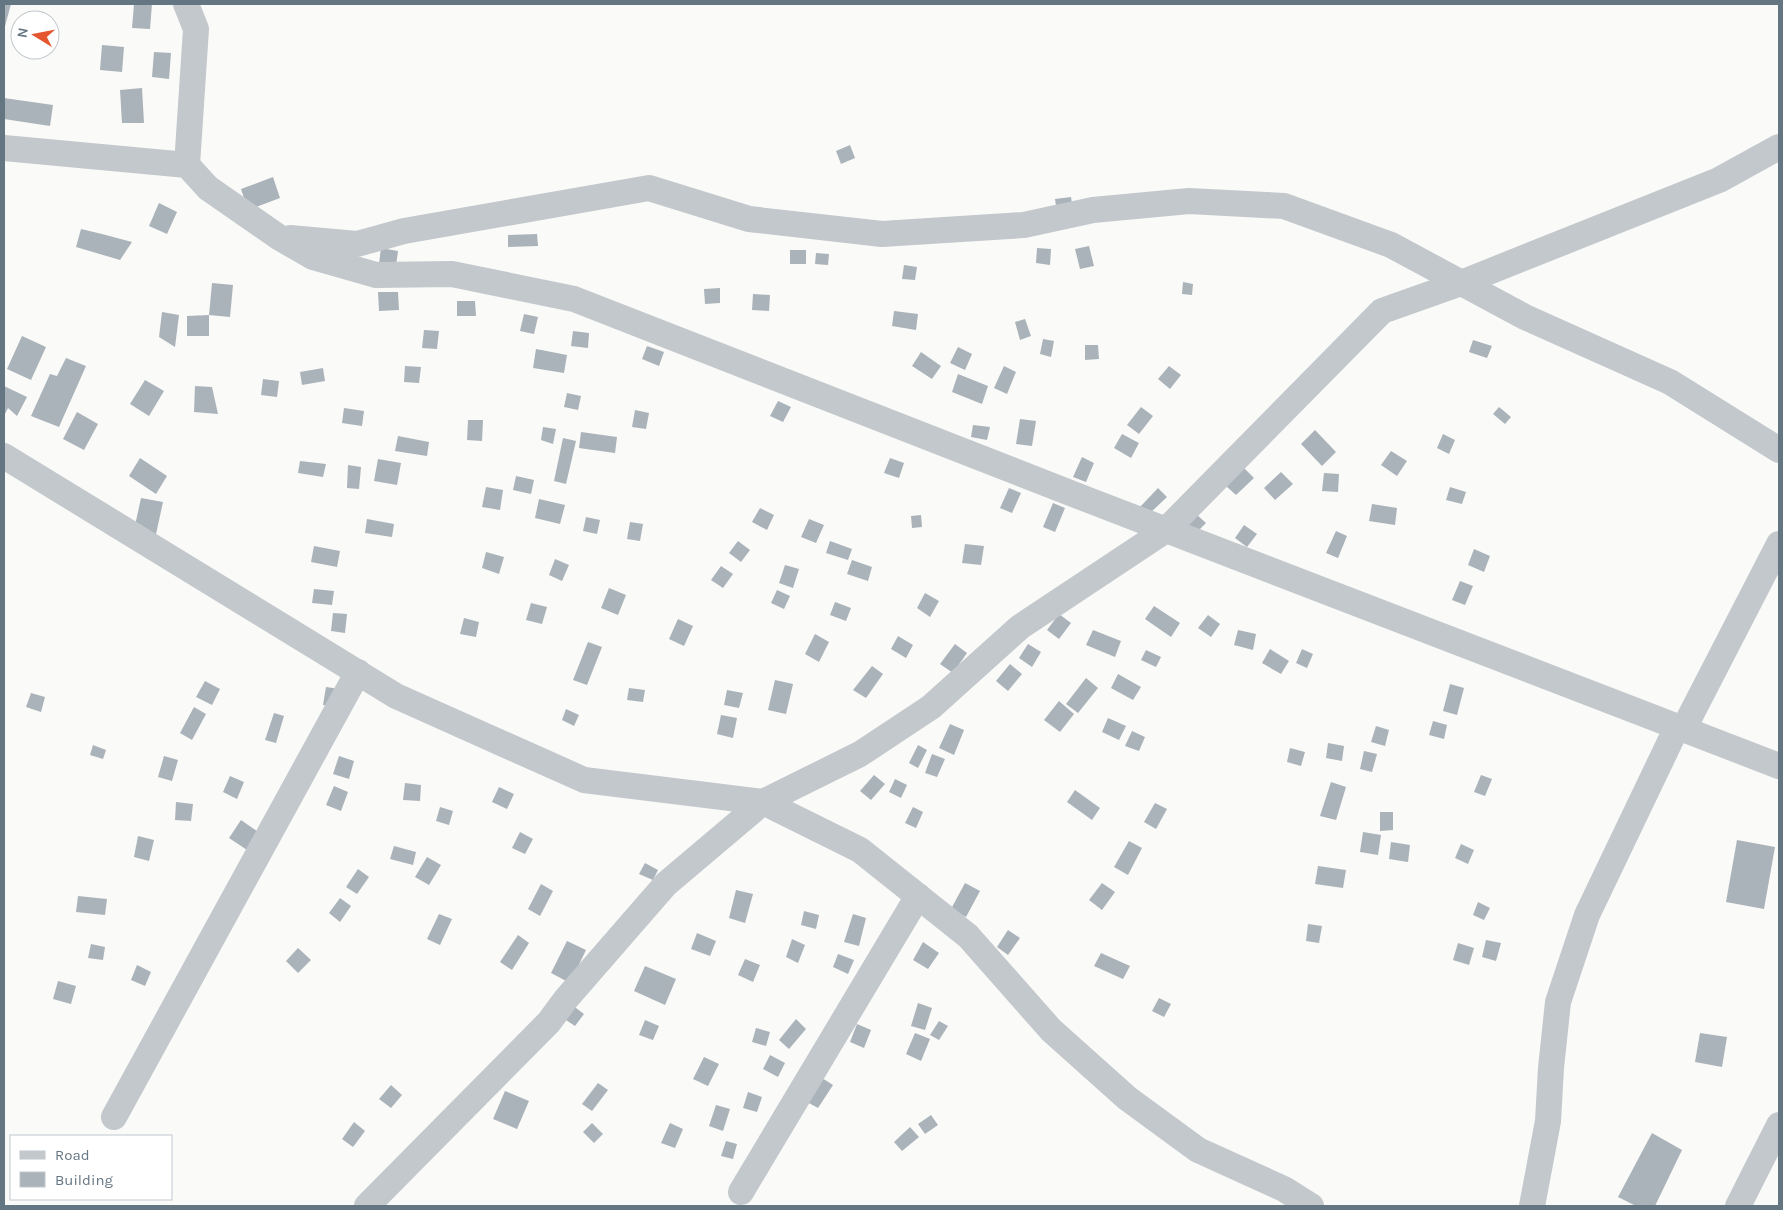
<svg xmlns="http://www.w3.org/2000/svg" width="1783" height="1210" viewBox="0 0 1783 1210" font-family="Karla,sans-serif">
  <rect width="100%" height="100%" fill="#fafaf8"/>
  <!-- building -->
  <g fill="#aab3b9">
    <path d="M4,4H11L4,30Z"/>
    <path d="M134,4H152L150,29L132,28Z"/>
    <path d="M102,45L124,47L122,72L100,70Z"/>
    <path d="M154,52L171,53L169,79L152,77Z"/>
    <path d="M142,88L144,123H122L120,90Z"/>
    <path d="M4,98L53,105L50,126L4,119Z"/>
    <path d="M850,145L855,158L841,164L836,151Z"/>
    <path d="M273,177L280,198L248,210L241,189Z"/>
    <path d="M1071,197L1073,211L1057,213L1055,199Z"/>
    <path d="M159,203L177,212L167,234L149,226Z"/>
    <path d="M81,229L102,234L132,242L120,260L76,247Z"/>
    <path d="M537,234L538,246L508,247V235Z"/>
    <path d="M1089,246L1094,266L1080,269L1075,249Z"/>
    <path d="M381,248L398,251L396,266L379,264Z"/>
    <path d="M1037,248L1051,249L1050,265L1036,263Z"/>
    <rect x="790" y="250" width="16" height="14"/>
    <path d="M816,253L829,254L828,265L815,264Z"/>
    <path d="M904,265L917,267L915,280L902,279Z"/>
    <path d="M1183,282L1193,284L1192,295L1182,294Z"/>
    <path d="M212,283L233,285L230,317L209,315Z"/>
    <path d="M720,288V303L705,304L704,289Z"/>
    <path d="M378,292H398L399,310L379,311Z"/>
    <path d="M753,294L770,295L769,311L752,310Z"/>
    <path d="M457,301H475L476,316H457Z"/>
    <path d="M894,311L918,314L916,330L892,326Z"/>
    <path d="M162,312L179,315L175,347L159,337Z"/>
    <path d="M524,314L538,317L534,334L520,331Z"/>
    <path d="M209,315V336H187V316Z"/>
    <path d="M1025,319L1031,336L1020,340L1015,322Z"/>
    <path d="M424,330L439,331L437,349L422,348Z"/>
    <path d="M573,331L589,333L588,348L571,346Z"/>
    <path d="M22,336L46,347L31,380L7,369Z"/>
    <path d="M1043,339L1054,341L1051,357L1040,354Z"/>
    <path d="M1473,340L1492,346L1487,358L1469,352Z"/>
    <path d="M1085,345H1098L1099,359L1085,360Z"/>
    <path d="M647,346L664,352L659,366L642,359Z"/>
    <path d="M958,347L972,354L965,370L950,363Z"/>
    <path d="M536,349L567,355L564,373L533,368Z"/>
    <path d="M921,352L941,366L932,379L912,366Z"/>
    <path d="M66,358L86,366L59,427L31,416L50,374L57,376Z"/>
    <path d="M405,366L421,367L419,383L404,382Z"/>
    <path d="M1004,366L1016,372L1007,394L994,388Z"/>
    <path d="M1169,366L1181,375L1170,389L1158,379Z"/>
    <path d="M323,368L325,381L302,385L300,372Z"/>
    <path d="M958,374L988,386L982,404L952,392Z"/>
    <path d="M263,379L279,381L277,397L261,395Z"/>
    <path d="M145,380L164,391L149,416L130,404Z"/>
    <path d="M4,386L27,397L17,416L8,408L4,416Z"/>
    <path d="M195,386L212,387L218,414L194,412Z"/>
    <path d="M567,393L581,396L578,410L564,407Z"/>
    <path d="M778,401L791,407L783,422L770,416Z"/>
    <path d="M1141,407L1153,416L1139,434L1127,425Z"/>
    <path d="M1499,407L1511,417L1505,424L1493,414Z"/>
    <path d="M344,408L364,411L362,426L342,423Z"/>
    <path d="M635,410L649,413L646,429L632,427Z"/>
    <path d="M77,412L98,424L84,450L63,439Z"/>
    <path d="M1020,419L1036,421L1032,446L1016,444Z"/>
    <path d="M468,420H483L482,441L467,440Z"/>
    <path d="M973,425L990,427L987,440L971,437Z"/>
    <path d="M543,427L556,429L553,444L541,440Z"/>
    <path d="M1315,430L1336,452L1322,466L1301,444Z"/>
    <path d="M581,432L617,437L615,453L579,448Z"/>
    <path d="M1122,434L1139,443L1131,458L1114,448Z"/>
    <path d="M1443,434L1455,440L1449,454L1437,448Z"/>
    <path d="M398,436L429,442L427,456L395,451Z"/>
    <path d="M563,438L576,441L566,484L554,481Z"/>
    <path d="M1391,451L1407,461L1397,476L1381,465Z"/>
    <path d="M1082,457L1094,463L1086,482L1073,477Z"/>
    <path d="M140,458L167,476L156,494L129,476Z"/>
    <path d="M890,458L904,463L899,478L884,473Z"/>
    <path d="M378,459L401,463L397,485L374,481Z"/>
    <path d="M300,461L326,464L323,477L298,473Z"/>
    <path d="M348,465L361,467L359,489L347,488Z"/>
    <path d="M1243,467L1254,478L1236,495L1225,485Z"/>
    <path d="M1281,472L1293,484L1275,500L1264,488Z"/>
    <path d="M1324,473L1339,474L1338,492L1322,491Z"/>
    <path d="M516,476L534,480L531,494L513,490Z"/>
    <path d="M486,487L503,490L500,510L482,507Z"/>
    <path d="M1450,487L1466,492L1462,504L1446,500Z"/>
    <path d="M1009,488L1021,493L1012,513L1000,508Z"/>
    <path d="M1158,488L1167,497L1148,515L1140,507Z"/>
    <path d="M141,498L163,502L156,534L134,530Z"/>
    <path d="M539,499L565,505L560,524L535,518Z"/>
    <path d="M1053,503L1065,508L1055,532L1043,527Z"/>
    <path d="M1372,504L1397,508L1395,525L1369,521Z"/>
    <path d="M760,508L774,515L767,530L752,522Z"/>
    <path d="M1196,514L1206,523L1193,536L1184,526Z"/>
    <path d="M921,515L922,527L912,528L911,516Z"/>
    <path d="M586,517L600,520L597,534L583,531Z"/>
    <path d="M367,519L394,524L392,537L365,533Z"/>
    <path d="M809,519L824,525L816,543L801,537Z"/>
    <path d="M630,522L643,524L640,541L627,539Z"/>
    <path d="M1244,525L1257,534L1247,547L1235,538Z"/>
    <path d="M1336,531L1347,536L1338,558L1326,553Z"/>
    <path d="M738,541L750,550L741,562L729,553Z"/>
    <path d="M830,541L852,549L848,560L826,553Z"/>
    <path d="M965,544L984,546L981,565L962,563Z"/>
    <path d="M314,546L340,551L337,567L311,562Z"/>
    <path d="M1474,549L1490,556L1484,572L1468,565Z"/>
    <path d="M486,552L504,557L499,574L482,568Z"/>
    <path d="M555,559L569,565L562,581L549,575Z"/>
    <path d="M852,560L872,567L868,581L847,574Z"/>
    <path d="M785,565L799,569L793,588L779,583Z"/>
    <path d="M721,566L733,574L723,588L711,580Z"/>
    <path d="M1460,581L1473,586L1465,605L1452,600Z"/>
    <path d="M609,588L626,595L618,615L601,608Z"/>
    <path d="M314,589L334,591L332,605L312,603Z"/>
    <path d="M777,590L790,596L784,609L771,603Z"/>
    <path d="M925,593L939,601L930,617L917,608Z"/>
    <path d="M835,602L851,608L846,621L830,615Z"/>
    <path d="M531,603L547,607L542,624L526,620Z"/>
    <path d="M1154,606L1180,623L1171,637L1145,619Z"/>
    <path d="M333,613L347,614L345,633L331,631Z"/>
    <path d="M1059,614L1071,623L1059,639L1047,630Z"/>
    <path d="M1208,615L1220,624L1211,637L1198,628Z"/>
    <path d="M464,618L479,622L476,637L460,634Z"/>
    <path d="M678,619L693,626L684,646L669,639Z"/>
    <path d="M1093,630L1121,641L1115,657L1086,645Z"/>
    <path d="M1238,630L1256,634L1253,650L1234,645Z"/>
    <path d="M815,634L829,642L819,662L805,654Z"/>
    <path d="M898,636L913,645L906,658L891,649Z"/>
    <path d="M588,642L602,647L587,685L573,680Z"/>
    <path d="M955,644L967,653L953,673L940,664Z"/>
    <path d="M1028,644L1041,652L1032,667L1019,658Z"/>
    <path d="M1270,649L1289,661L1281,674L1262,663Z"/>
    <path d="M1302,649L1313,654L1307,668L1296,663Z"/>
    <path d="M1146,650L1161,657L1156,667L1141,660Z"/>
    <path d="M1010,664L1022,674L1008,691L996,681Z"/>
    <path d="M872,666L883,674L866,698L853,690Z"/>
    <path d="M1118,674L1141,687L1133,700L1111,688Z"/>
    <path d="M1086,678L1098,688L1078,713L1066,704Z"/>
    <path d="M775,680L793,684L786,714L768,710Z"/>
    <path d="M205,681L220,689L212,705L196,697Z"/>
    <path d="M1450,684L1464,688L1457,715L1443,711Z"/>
    <path d="M326,687L340,689L337,707L323,705Z"/>
    <path d="M629,688L645,690L643,702L627,700Z"/>
    <path d="M727,690L743,693L739,708L724,705Z"/>
    <path d="M31,693L45,697L41,712L26,707Z"/>
    <path d="M1059,701L1074,714L1060,732L1044,720Z"/>
    <path d="M194,707L206,714L192,740L180,733Z"/>
    <path d="M566,709L579,715L574,726L562,720Z"/>
    <path d="M274,713L284,716L276,743L265,740Z"/>
    <path d="M721,715L737,718L733,738L717,734Z"/>
    <path d="M1108,718L1126,726L1119,740L1102,732Z"/>
    <path d="M1433,721L1447,725L1444,739L1429,735Z"/>
    <path d="M950,724L964,730L954,755L939,748Z"/>
    <path d="M1376,726L1389,730L1385,746L1371,742Z"/>
    <path d="M1132,731L1145,737L1139,751L1125,746Z"/>
    <path d="M1328,743L1344,746L1342,761L1326,758Z"/>
    <path d="M93,745L106,750L103,759L90,755Z"/>
    <path d="M918,745L927,750L918,768L909,763Z"/>
    <path d="M1290,748L1305,752L1301,766L1287,762Z"/>
    <path d="M1364,751L1377,754L1372,772L1360,769Z"/>
    <path d="M932,754L945,759L937,777L925,773Z"/>
    <path d="M164,756L178,760L172,781L158,777Z"/>
    <path d="M339,756L354,761L349,779L333,774Z"/>
    <path d="M874,775L885,784L871,800L860,791Z"/>
    <path d="M1481,775L1492,779L1485,796L1474,792Z"/>
    <path d="M230,776L244,782L237,799L223,792Z"/>
    <path d="M895,779L907,785L901,798L889,792Z"/>
    <path d="M1331,782L1346,787L1336,820L1320,816Z"/>
    <path d="M405,783L421,785L420,801L403,800Z"/>
    <path d="M334,786L348,792L341,811L326,805Z"/>
    <path d="M499,787L514,794L507,809L492,802Z"/>
    <path d="M1075,790L1100,808L1092,820L1067,802Z"/>
    <path d="M176,802L193,804L191,821L175,820Z"/>
    <path d="M1155,803L1167,809L1156,829L1144,822Z"/>
    <path d="M440,807L453,811L449,825L436,821Z"/>
    <path d="M913,807L923,812L916,828L905,823Z"/>
    <path d="M1380,812H1393V830L1380,831Z"/>
    <path d="M241,820L264,836L253,854L229,838Z"/>
    <path d="M520,832L533,839L525,854L512,848Z"/>
    <path d="M1363,832L1381,835L1378,855L1360,852Z"/>
    <path d="M138,836L154,840L149,861L134,857Z"/>
    <path d="M1737,840L1775,847L1764,909L1726,902Z"/>
    <path d="M1129,841L1142,848L1128,875L1114,867Z"/>
    <path d="M1391,842L1410,845L1408,862L1389,859Z"/>
    <path d="M1461,844L1474,850L1468,864L1455,858Z"/>
    <path d="M394,846L416,852L413,865L390,859Z"/>
    <path d="M427,857L441,865L429,885L415,877Z"/>
    <path d="M645,863L658,870L653,880L639,874Z"/>
    <path d="M1318,866L1346,870L1343,888L1315,884Z"/>
    <path d="M358,869L369,877L357,894L346,887Z"/>
    <path d="M965,883L980,891L966,917L951,909Z"/>
    <path d="M1102,883L1115,892L1102,910L1089,900Z"/>
    <path d="M541,884L553,891L540,916L528,909Z"/>
    <path d="M736,890L753,894L745,923L729,918Z"/>
    <path d="M78,896L107,899L105,915L76,912Z"/>
    <path d="M340,898L351,906L340,922L329,913Z"/>
    <path d="M1478,902L1490,908L1484,920L1473,915Z"/>
    <path d="M804,911L819,915L816,929L801,925Z"/>
    <path d="M439,914L452,919L440,945L427,939Z"/>
    <path d="M853,914L866,918L859,946L844,942Z"/>
    <path d="M1308,924L1322,926L1319,943L1306,941Z"/>
    <path d="M1008,930L1020,938L1008,955L997,947Z"/>
    <path d="M697,933L716,941L710,956L691,949Z"/>
    <path d="M518,935L529,943L512,970L500,962Z"/>
    <path d="M792,939L805,945L798,963L786,957Z"/>
    <path d="M1486,940L1501,943L1496,961L1482,957Z"/>
    <path d="M567,941L586,950L570,983L551,973Z"/>
    <path d="M923,942L939,953L928,969L913,960Z"/>
    <path d="M1458,943L1474,948L1469,965L1453,960Z"/>
    <path d="M91,944L105,947L103,960L88,958Z"/>
    <path d="M298,948L311,960L298,973L286,961Z"/>
    <path d="M1101,953L1130,966L1123,979L1094,966Z"/>
    <path d="M838,954L854,960L848,974L833,967Z"/>
    <path d="M745,959L760,965L753,982L738,975Z"/>
    <path d="M137,965L151,972L145,986L131,980Z"/>
    <path d="M645,966L676,979L665,1005L634,991Z"/>
    <path d="M58,981L76,986L71,1004L53,999Z"/>
    <path d="M1159,998L1171,1004L1164,1017L1152,1011Z"/>
    <path d="M918,1003L932,1008L925,1030L911,1026Z"/>
    <path d="M572,1005L584,1014L575,1026L563,1018Z"/>
    <path d="M796,1019L806,1029L789,1049L779,1040Z"/>
    <path d="M645,1020L659,1026L653,1040L639,1035Z"/>
    <path d="M939,1021L948,1026L939,1040L930,1035Z"/>
    <path d="M857,1024L871,1030L864,1048L850,1042Z"/>
    <path d="M756,1028L770,1032L766,1046L752,1042Z"/>
    <path d="M915,1033L930,1039L921,1061L906,1054Z"/>
    <path d="M1700,1033L1727,1037L1722,1067L1695,1062Z"/>
    <path d="M770,1055L785,1063L778,1077L763,1069Z"/>
    <path d="M704,1057L719,1064L708,1086L693,1079Z"/>
    <path d="M822,1078L833,1085L818,1108L807,1102Z"/>
    <path d="M598,1083L608,1090L592,1111L582,1104Z"/>
    <path d="M391,1085L402,1095L391,1108L379,1099Z"/>
    <path d="M505,1091L529,1101L517,1129L493,1119Z"/>
    <path d="M748,1092L762,1097L757,1112L743,1108Z"/>
    <path d="M716,1105L730,1109L723,1131L709,1126Z"/>
    <path d="M931,1115L938,1125L925,1134L918,1124Z"/>
    <path d="M354,1122L365,1131L353,1147L342,1139Z"/>
    <path d="M592,1123L603,1134L594,1143L583,1132Z"/>
    <path d="M670,1123L683,1129L675,1148L661,1143Z"/>
    <path d="M910,1127L919,1137L902,1151L894,1142Z"/>
    <path d="M1652,1133L1682,1150L1655,1206H1636L1618,1197Z"/>
    <path d="M726,1141L737,1144L733,1159L721,1156Z"/>
  </g>
  <g fill="none" stroke-linecap="round" stroke-linejoin="round">
    <!-- street -->
    <g stroke="#c3c8cc" stroke-width="26">
      <path d="M186,4L196,29L187,165"/>
      <path d="M4,148L187,165L208,188L280,238L313,257L376,275L452,274L574,299L1091,501L1779,766"/>
      <path d="M290,238L357,244L404,231L649,188L749,219L882,234L1024,225L1093,210L1189,201L1284,206L1391,245L1525,317L1670,382L1779,450"/>
      <path d="M4,456L396,696L584,780L763,802L860,850L968,936L1051,1030L1127,1098L1198,1150L1284,1189L1311,1206"/>
      <path d="M1683,730L1779,544"/>
      <path d="M114,1117L358,672"/>
      <path d="M741,1192L918,896"/>
      <path d="M367,1206L549,1022L566,999L666,884L763,802L860,754L931,707L1020,627L1166,530L1382,311L1461,283L1719,180L1779,147"/>
      <path d="M1532,1206L1548,1121L1551,1068L1558,1002L1587,915L1677,727"/>
      <path d="M1738,1206L1779,1125"/>
    </g>
  </g>
  <!-- border -->
  <rect width="1783" height="1210" fill="none" stroke="#657683" stroke-width="10"/>
  <!-- legend -->
  <rect x="10" y="1135" width="162" height="65" fill="#ffffff" stroke="#c1c8cd"/>
  <rect x="20" y="1151" width="25" height="8" fill="#c3c8cc" stroke="#c1c8cd"/>
  <text x="55" y="1160" font-size="15" fill="#657683">Road</text>
  <rect x="20" y="1172" width="25" height="15" fill="#aab3b9" stroke="#c1c8cd"/>
  <text x="55" y="1185" font-size="15" fill="#657683">Building</text>
  <!-- north arrow -->
  <g transform="translate(35 35) rotate(280)"><circle r="24" fill="#ffffff" stroke="#c1c8cd"/>
  <path d="M0-4L9 19L0 12L-9 19Z" fill="#e4572e"/>
  <text y="-8" font-size="14" font-weight="bold" text-anchor="middle" fill="#657683">N</text>
  </g>
</svg>
